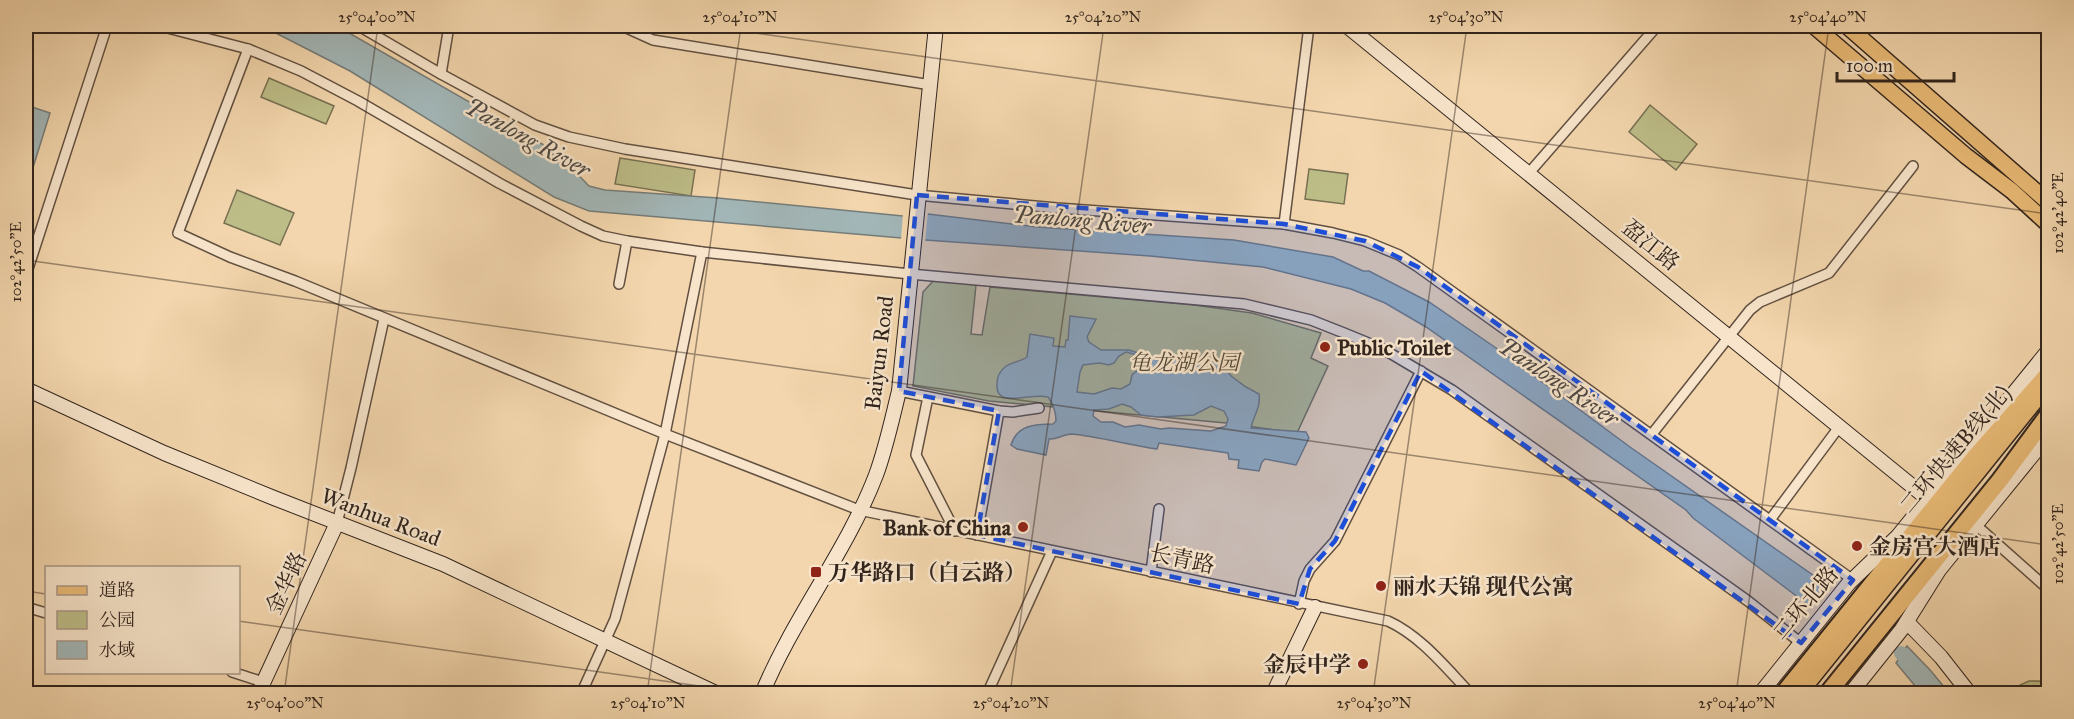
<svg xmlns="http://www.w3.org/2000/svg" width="2074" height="719" viewBox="0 0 2074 719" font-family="'IM FELL Great Primer','Noto Serif SC',serif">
  <defs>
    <pattern id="grass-dots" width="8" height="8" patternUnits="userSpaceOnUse" patternTransform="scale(1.5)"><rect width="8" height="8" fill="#bdbd88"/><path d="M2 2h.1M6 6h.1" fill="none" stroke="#a3a275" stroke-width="1.8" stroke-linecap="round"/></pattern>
  </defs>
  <rect width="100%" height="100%" fill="#f3d6ad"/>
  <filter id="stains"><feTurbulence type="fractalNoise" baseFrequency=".00333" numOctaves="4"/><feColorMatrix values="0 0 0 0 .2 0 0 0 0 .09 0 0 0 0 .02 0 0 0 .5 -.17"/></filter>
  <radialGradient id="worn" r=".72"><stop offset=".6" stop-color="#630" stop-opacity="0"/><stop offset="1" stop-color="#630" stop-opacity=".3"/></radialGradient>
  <!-- grass -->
  <path fill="url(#grass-dots)" stroke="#777052" stroke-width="1.5" d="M2029,681H2039L2048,687V693H2014L2020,685Z"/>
  <!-- green -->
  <g fill="#bdbd88" stroke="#777052" stroke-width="1.5">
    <path d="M269,78L334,106L326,124L261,97Z"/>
    <path d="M1650,105L1697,144L1676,170L1629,132Z"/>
    <path d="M620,158L695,170L691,196L615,184Z"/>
    <path d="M1309,169L1348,174L1344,204L1305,199Z"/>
    <path d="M237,190L294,213L280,245L224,223Z"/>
    <path d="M934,280L976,285L971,334L982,335L990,287L1194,305L1252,313L1321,333L1311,358L1328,366L1297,433L1226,423L989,401L913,386L923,292Z"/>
  </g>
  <!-- water -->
  <g fill="#a2b6b7" stroke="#757c79" stroke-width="1.5" fill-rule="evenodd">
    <path d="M256,26H337L544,145L546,150L565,161L589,186L605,190L718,198L903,216L928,214L1038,227L1234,240L1333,257L1363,271H1369L1429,302L1499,350L1630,447L1827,585L1811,607L1693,518L1686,510L1426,327L1385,303L1351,289L1263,267L1150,256L925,240L589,211L554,197L350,71L268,29Z"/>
    <path d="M26,105L50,113L26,190Z"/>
    <path d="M1070,316L1096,319L1087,337L1089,342L1101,350H1129L1162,361L1186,358L1192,361L1220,360L1231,376L1246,387L1259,394C1261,408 1253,416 1251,428L1306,432L1309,438L1296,465L1265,459L1262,462L1259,471L1238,468L1239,460L1229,459L1228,453L1159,443L1157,449C1128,445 1101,437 1072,434C1063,434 1057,440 1049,439L1046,455L1017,449L1011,445C1017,425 1035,424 1053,424L1056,421C1056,413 1053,403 1048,397C1031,392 995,410 997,384C997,377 1000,371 1005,367C1011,362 1020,362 1027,357L1030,334L1054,338L1053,346L1065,347L1066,340H1068ZM1126,352L1137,355L1139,369L1132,375L1130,384L1121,389L1112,388L1094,394L1077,392L1080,372L1083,365L1099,363L1109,365L1114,363L1119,356ZM1122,404L1131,407L1141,415L1158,417L1194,415L1211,406L1224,411L1228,419L1226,426L1211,431L1169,428L1161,429L1139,425L1125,427L1113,422H1101L1093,416L1094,410L1109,409Z"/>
    <path d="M1907,646L1931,671L1949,693H1921L1896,663Z"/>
  </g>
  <!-- pier -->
  <path fill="#f3d6ad" d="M928,211L925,243L901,240L903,213Z"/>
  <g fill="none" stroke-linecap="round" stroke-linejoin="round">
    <!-- river -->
    <path stroke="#a2b6b7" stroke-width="14" d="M1901,653L1938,694"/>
    <defs>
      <g id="street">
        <path d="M160,26L248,49L301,71L358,101L499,183L581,226L603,236L627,241L702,252L910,274L1244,304L1311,320L1344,333L1383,349L1452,390L1748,601L1801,643"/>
        <path d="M359,26L441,74L535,125L569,137L625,149L917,195L1057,208L1284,224L1333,233L1365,241L1399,255L1418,267L1853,580"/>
        <path d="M622,26L653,40L931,85"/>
        <path d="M248,49L178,233L230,257L295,281L665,434L859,510L1388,621C1421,636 1446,668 1471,694"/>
        <path d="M441,74L449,26"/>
        <path d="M1529,173L1657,26"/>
        <path d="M1284,224L1309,26"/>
        <path d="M26,275L107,26"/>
        <path d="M619,284L627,241"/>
        <path d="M899,391L999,411L977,535"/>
        <path d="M928,397L916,455L955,531"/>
        <path d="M999,411L1013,412L1039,408"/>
        <path d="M1652,434L1750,310L1760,302L1829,273L1913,166"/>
        <path d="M1770,520L1839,427"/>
        <path d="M337,523L351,468L384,319"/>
        <path d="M1976,525L2048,589"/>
        <path d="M1151,572L1159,509"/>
        <path d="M1299,604L1304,581L1310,569L1335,541L1421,371"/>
        <path d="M26,607L46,613"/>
        <path d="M232,672L263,682"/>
        <path d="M581,694L615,619L665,434L702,252"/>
        <path d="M987,694L1052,551"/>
      </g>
      <g id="secondary">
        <path d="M1347,26L1928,499"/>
        <path d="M26,389L164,453L274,498L443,564L718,694"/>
        <path d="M1907,622L1941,657L1970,694"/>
        <path d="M258,694L337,523"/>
        <path d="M762,694C793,618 847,551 876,475C886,448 892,419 899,391L936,26"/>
        <path d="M1273,694L1315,607"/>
        <path d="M1760,694L1849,583L1898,536L2048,351"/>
        <path d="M1850,694L1902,629L1939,570L2048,436"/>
      </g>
      <g id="primary">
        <path d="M1814,26L1966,156L2012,191L2048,224"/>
        <path d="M1847,26L2048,202"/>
        <path d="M1799,694L2048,385"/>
      </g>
      <g id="highway">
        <path d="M1783,694L1974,458L2048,374"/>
        <path d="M1827,694L2000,480L2048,415"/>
      </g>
    </defs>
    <!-- street casing -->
    <use href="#street" stroke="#625041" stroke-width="12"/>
    <!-- secondary casing -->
    <use href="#secondary" stroke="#31241d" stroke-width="16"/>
    <!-- primary casing -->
    <use href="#primary" stroke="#31241d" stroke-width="18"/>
    <!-- highway casing -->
    <use href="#highway" stroke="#31241d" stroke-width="20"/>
    <!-- street -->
    <use href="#street" stroke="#f7e4ca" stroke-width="9"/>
    <!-- secondary -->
    <use href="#secondary" stroke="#f7e4ca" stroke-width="14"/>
    <!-- primary -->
    <use href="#primary" stroke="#eabb76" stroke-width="15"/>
    <!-- highway -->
    <use href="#highway" stroke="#eabb76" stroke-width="16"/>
  </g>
  <!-- marked area -->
  <path fill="#1d4ed8" fill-opacity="0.2" stroke="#1d4ed8" stroke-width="4.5" stroke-dasharray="12 8" stroke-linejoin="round" d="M917,195L1284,224L1365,241L1418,267L1853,580L1801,643L1421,371L1335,541L1310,569L1299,604L977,535L999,411L899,391Z"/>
  <!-- ticks -->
  <path fill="none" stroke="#31241d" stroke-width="1.5" stroke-opacity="0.45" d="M705,26L2048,214M26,260L2048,545M26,591L46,594M238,621L756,694M284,694L378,26M647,694L741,26M1010,694L1104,26M1373,694L1467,26M1736,694L1829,26"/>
  <!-- markers -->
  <g fill="#8f2418" stroke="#f7e4ca" stroke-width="2">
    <circle cx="1325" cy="347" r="6"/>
    <circle cx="1023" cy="527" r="6"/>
    <circle cx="1857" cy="546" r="6"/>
    <rect x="810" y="566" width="12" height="12" rx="3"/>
    <circle cx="1381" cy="586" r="6"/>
    <circle cx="1363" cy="664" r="6"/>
  </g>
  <g text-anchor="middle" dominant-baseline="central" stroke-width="5" stroke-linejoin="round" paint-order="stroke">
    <!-- street labels -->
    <g font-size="22" fill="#31241d" stroke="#f7e4ca">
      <text transform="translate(1651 245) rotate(39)">盈江路</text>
      <text transform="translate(879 353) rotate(-83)">Baiyun Road</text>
      <text transform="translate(1955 449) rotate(-50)">二环快速B线(北)</text>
      <text transform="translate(381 517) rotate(21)">Wanhua Road</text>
      <text transform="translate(1182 559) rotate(12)">长青路</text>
      <text transform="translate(286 583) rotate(-65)">金华路</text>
      <text transform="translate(1805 603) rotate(-50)">二环北路</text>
    </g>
    <!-- poi labels -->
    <g font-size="22" font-weight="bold" fill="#31241d" stroke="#f7e4ca" text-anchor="start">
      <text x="1337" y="347">Public Toilet</text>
      <text x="1011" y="527" text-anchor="end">Bank of China</text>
      <text x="1869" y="546">金房宫大酒店</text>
      <text x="828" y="572">万华路口（白云路）</text>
      <text x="1393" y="586">丽水天锦 现代公寓</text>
      <text x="1351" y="664" text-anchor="end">金辰中学</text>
    </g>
    <!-- park labels -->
    <g font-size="22" font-style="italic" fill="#544a38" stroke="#f7e4ca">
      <text x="1184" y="362">龟龙湖公园</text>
    </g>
    <!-- water labels -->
    <g font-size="24" font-style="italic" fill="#4d4844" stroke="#f7e4ca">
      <text transform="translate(528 138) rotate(29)">Panlong River</text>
      <text transform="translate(1082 220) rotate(5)">Panlong River</text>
      <text transform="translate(1559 382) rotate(34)">Panlong River</text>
    </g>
  </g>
  <!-- margin -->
  <rect width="2074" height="719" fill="none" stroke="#f3d6ad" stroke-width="66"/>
  <!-- legend -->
  <rect x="45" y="566" width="195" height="108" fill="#f7e4ca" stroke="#a89785" stroke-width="1.5"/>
  <rect x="57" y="586" width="30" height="9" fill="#eabb76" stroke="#a89785" stroke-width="1.5"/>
  <text x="99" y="596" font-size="18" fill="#31241d">道路</text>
  <rect x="57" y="611" width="30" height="18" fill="#bdbd88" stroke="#a89785" stroke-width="1.5"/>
  <text x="99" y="626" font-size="18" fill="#31241d">公园</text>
  <rect x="57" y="641" width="30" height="18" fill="#a2b6b7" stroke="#a89785" stroke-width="1.5"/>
  <text x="99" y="656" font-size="18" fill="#31241d">水域</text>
  <!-- scale -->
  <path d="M1837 72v9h117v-9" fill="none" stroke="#31241d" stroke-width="3"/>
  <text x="1846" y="72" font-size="18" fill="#31241d" stroke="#f7e4ca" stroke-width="4.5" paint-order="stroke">100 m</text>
  <rect x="33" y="33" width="2008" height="653" fill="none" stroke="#31241d" stroke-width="2"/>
  <g font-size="15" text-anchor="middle" fill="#31241d">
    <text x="377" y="22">25°04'00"N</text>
    <text x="740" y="22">25°04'10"N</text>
    <text x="1103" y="22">25°04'20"N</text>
    <text x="1466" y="22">25°04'30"N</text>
    <text x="1828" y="22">25°04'40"N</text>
    <text transform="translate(2058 213) rotate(-90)" y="5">102°42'40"E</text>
    <text transform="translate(16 262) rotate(-90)" y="5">102°42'50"E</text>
    <text transform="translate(2058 544) rotate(-90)" y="5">102°42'50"E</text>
    <text x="285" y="708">25°04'00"N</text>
    <text x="648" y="708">25°04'10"N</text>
    <text x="1011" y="708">25°04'20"N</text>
    <text x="1374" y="708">25°04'30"N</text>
    <text x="1737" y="708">25°04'40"N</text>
  </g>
  <rect width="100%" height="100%" filter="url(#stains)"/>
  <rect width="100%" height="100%" fill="url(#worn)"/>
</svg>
